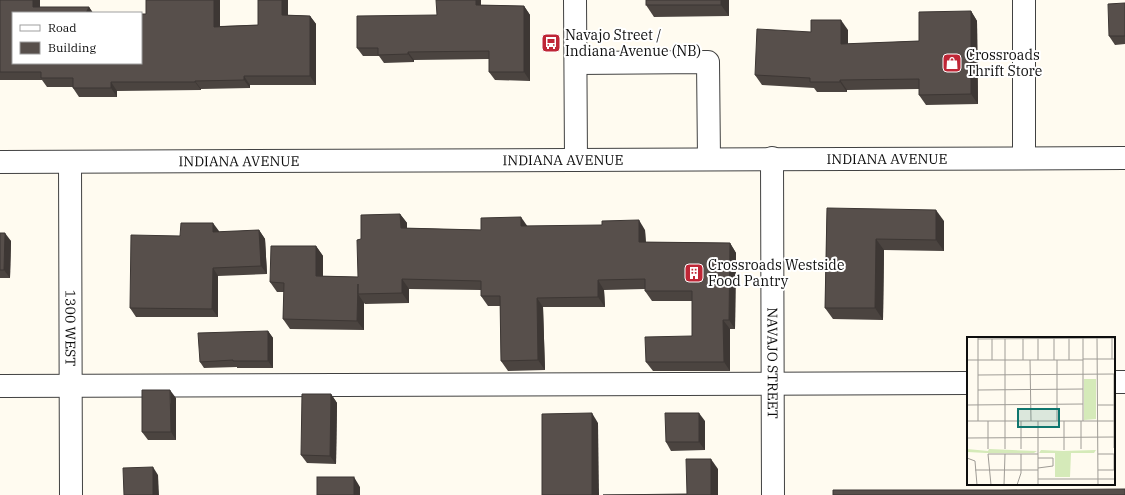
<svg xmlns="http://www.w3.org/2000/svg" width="1125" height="495" viewBox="0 0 1125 495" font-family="'IBM Plex Serif',serif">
  <rect width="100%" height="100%" fill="#fffbf0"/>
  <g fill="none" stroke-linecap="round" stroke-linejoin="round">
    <defs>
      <g id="minor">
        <path d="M575,0L576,159"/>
        <path d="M1024,0V158"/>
        <path d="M576,63L708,62L709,159"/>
        <path id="s1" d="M772,158L773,495"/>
        <path id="s2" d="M0,162L1125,158"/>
        <path id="s3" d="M70,162L71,495"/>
        <path d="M1114,382H1125"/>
        <path d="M0,386L968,383"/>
      </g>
    </defs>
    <!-- minor casing -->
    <use href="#minor" stroke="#414141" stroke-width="24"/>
    <!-- minor -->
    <use href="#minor" stroke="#fff" stroke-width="22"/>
  </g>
  <!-- wall -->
  <g fill="#4b4440">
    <path d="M0,0H40V7H89L93,13H13V63L146,14L220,0V26L258,25V0H288V15L310,16L316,24V85H250V88L201,89V90L117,91V97H79L73,88V87H47L42,80H0Z"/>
    <path d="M729,0V16L654,17L646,5Z"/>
    <path d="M1125,3V44L1115,45L1109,36Z"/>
    <path d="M481,5L524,6L530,15V81L495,80L489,72V59L414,60V62L384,63L379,56H363L357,48Z"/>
    <path d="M971,11L977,21L978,104L926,105L919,95V89L847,90V92H817L814,88L762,85L755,75L811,32L848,30V44L919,41Z"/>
    <path d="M827,208L944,221V251L884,250L883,320L833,319L825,308Z"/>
    <path d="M400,214L407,223V228L481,230L527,226L645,230L646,242L730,243L736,253L735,329H730V371H653L646,362L692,336V301H652L645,291V289L604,290L605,307H543L545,370L508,371L501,361L500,306H488L481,296V290L409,289V303L365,304L364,303V330L290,329L283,319L284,292H277L270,282L316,246L323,256V276L358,277L361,239Z"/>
    <path d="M259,230L265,239L267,274L218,276V317H136L130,308L180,236L219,231V232Z"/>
    <path d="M0,233L11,241L10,278H0Z"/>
    <path d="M268,331L273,338V368H237V367L204,368L200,362Z"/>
    <path d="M331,394L337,403L336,464L307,463L301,455Z"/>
    <path d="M176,398V440H148L142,432Z"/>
    <path d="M705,421V450L671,451L666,442Z"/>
  </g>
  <!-- shaded-wall -->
  <g fill="#3d3734">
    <path d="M33,0H40V13L33,7Z"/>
    <path d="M214,0H220V35L214,27Z"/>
    <path d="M282,0H288V24L282,15Z"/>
    <path d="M476,0H481V13L476,5Z"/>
    <path d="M721,0H729V16L721,5Z"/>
    <path d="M524,6L530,15V81L524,72Z"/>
    <path d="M89,7L93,13H86Z"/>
    <path d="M971,11L977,21L978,104L971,94Z"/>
    <path d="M310,16L316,24V85L310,76Z"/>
    <path d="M841,20L848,30V54L841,44Z"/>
    <path d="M408,52L414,60V62L408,54Z"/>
    <path d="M244,76L250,85V88L244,80Z"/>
    <path d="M840,80L847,90V92L840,82Z"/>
    <path d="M195,81L201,89V90L195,82Z"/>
    <path d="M111,82L117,91V97L111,88Z"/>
    <path d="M936,210L944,221V251L936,240Z"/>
    <path d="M400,214L407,223V237L401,228Z"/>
    <path d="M521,217L528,227L521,226Z"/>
    <path d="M639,220L645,230L646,252L639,242Z"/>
    <path d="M213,223L219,231V241L213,232Z"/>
    <path d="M259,230L265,239L267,274L261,266Z"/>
    <path d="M5,233L11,241L10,278L4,270Z"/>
    <path d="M876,239L884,250L883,320L875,308Z"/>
    <path d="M730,243L736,253L735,329L729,320Z"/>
    <path d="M316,246L323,256V285L316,276Z"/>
    <path d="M213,268L218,276V317L212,309Z"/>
    <path d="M402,279L409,289V303L402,293Z"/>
    <path d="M598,280L604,290L605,307L598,297Z"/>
    <path d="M358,284V294L364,303V330L357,321Z"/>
    <path d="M537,298L543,307L545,370L538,360Z"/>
    <path d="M723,320L730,329V371L724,362Z"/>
    <path d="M268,331L273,338V368L268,361Z"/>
    <path d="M170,390L176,398V440L171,432Z"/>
    <path d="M331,394L337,403L336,464L330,456Z"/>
    <path d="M592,413L598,423L599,495H592Z"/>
    <path d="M699,413L705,421V450L699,442Z"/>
    <path d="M711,459L718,469V495H711Z"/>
    <path d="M153,467L158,475L159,495H153Z"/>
    <path d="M354,477L360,487V495H354Z"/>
  </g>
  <!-- building -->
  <g fill="#574f4b" stroke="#3d3734">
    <path d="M0,0H33V7H89L86,13H13V63H141V14H146V0H214V27L258,25V0H282V15L310,16V76H244V80L195,81V82H111V88H73V78H41V72H0Z"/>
    <path d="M436,0H476V5L524,6V72H489V51L408,52V54L378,55V48H357V16L437,15Z"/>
    <rect x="646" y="0" width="75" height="5"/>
    <path d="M1125,3V36H1109L1108,4Z"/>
    <path d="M971,11V94L919,95V79L840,80V82H810V78L755,75L757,29L811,32V20H841V44L919,41V12Z"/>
    <path d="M827,208L936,210V240L876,239L875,308H825Z"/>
    <path d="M400,214L401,228L481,230V218L521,217V226L602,225V221L639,220V242L730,243L729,320H723L724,362H646L645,337L692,336V291H645V279L598,280V297L537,298L538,360L501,361L500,296H481V281L402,279V293L358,294V284L357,321L283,319L284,283L270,282L271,246H316V276L358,277L357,240L361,239V215Z"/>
    <path d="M181,223H213V232L259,230L261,266L213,268L212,309L130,308L131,235L180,236Z"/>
    <path d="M0,233H5L4,270H0Z"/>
    <path d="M268,331V361H233V360L200,362L198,333Z"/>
    <path d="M142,390H170L171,432H142Z"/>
    <path d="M302,394H331L330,456L301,455Z"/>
    <path d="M592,413V495H542V414Z"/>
    <path d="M665,413H699V442H666Z"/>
    <path d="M686,459H711V495H603L687,494Z"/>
    <path d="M153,467V495H124L123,468Z"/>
    <rect x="317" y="477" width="37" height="18"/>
    <path d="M1125,489V495H833V490H1001Z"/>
  </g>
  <!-- icons -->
  <defs>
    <symbol id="bus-square" viewBox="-11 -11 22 22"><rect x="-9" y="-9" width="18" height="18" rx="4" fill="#bf2636" stroke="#fff"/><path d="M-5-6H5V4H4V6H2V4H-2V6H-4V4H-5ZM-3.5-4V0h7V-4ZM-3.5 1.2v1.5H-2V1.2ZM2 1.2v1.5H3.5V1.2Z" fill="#fff"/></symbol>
    <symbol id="shop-square" viewBox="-11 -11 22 22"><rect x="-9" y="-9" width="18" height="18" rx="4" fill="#bf2636" stroke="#fff"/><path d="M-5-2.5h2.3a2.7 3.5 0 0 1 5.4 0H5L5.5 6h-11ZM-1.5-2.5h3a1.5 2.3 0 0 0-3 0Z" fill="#fff"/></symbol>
    <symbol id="building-square" viewBox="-11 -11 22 22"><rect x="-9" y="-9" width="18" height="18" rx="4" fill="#bf2636" stroke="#fff"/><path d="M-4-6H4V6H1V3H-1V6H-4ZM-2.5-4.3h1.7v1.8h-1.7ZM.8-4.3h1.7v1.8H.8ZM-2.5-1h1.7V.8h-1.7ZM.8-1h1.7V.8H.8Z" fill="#fff"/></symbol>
  </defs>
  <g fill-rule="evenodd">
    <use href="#bus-square" x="540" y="32" width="22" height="22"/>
    <use href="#shop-square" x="941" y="52" width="22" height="22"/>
    <use href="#building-square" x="683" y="262" width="22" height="22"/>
  </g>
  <g text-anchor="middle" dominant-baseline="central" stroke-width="4" stroke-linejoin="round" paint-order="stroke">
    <!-- poi labels -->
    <g font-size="14" fill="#0e0e0e" stroke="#fff" text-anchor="start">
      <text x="565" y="35">Navajo Street /<tspan x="565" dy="16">Indiana Avenue (NB)</tspan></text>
      <text x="966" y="55">Crossroads<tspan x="966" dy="16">Thrift Store</tspan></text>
      <text x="708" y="265">Crossroads Westside<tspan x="708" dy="16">Food Pantry</tspan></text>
    </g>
    <!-- street labels -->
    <g font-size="14" fill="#0e0e0e" stroke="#fff">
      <text stroke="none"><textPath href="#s2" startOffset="887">INDIANA AVENUE</textPath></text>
      <text stroke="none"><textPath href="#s2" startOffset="563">INDIANA AVENUE</textPath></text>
      <text stroke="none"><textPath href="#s2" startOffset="239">INDIANA AVENUE</textPath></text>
      <text stroke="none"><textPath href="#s3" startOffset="166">1300 WEST</textPath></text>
      <text stroke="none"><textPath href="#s1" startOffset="205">NAVAJO STREET</textPath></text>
    </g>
  </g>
  <!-- overview -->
  <g transform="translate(967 337)">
    <rect width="148" height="148" fill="#fffbf0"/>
    <path d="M117,42H129V82L117,83ZM0,112L21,114L22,112L70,114L67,116H19L0,115ZM74,113L96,114L129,113L127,116H104L103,140H88V116H72Z" fill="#d5eab9"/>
    <path fill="none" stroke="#9f9c96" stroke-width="1" d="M130,0L131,148M87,1V23M102,1V23M116,1V84M145,1V22M11,2L148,1M56,2V23M116,22H148M0,23H116M25,23V2M63,23L64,84M71,23V1M90,23V84M11,38L148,37M11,53L116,52M0,68L116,67M131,68H148M0,84H148M11,84V1M21,84V112M54,84V112M71,84V148M97,84V113M114,84V112M0,101L148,100M147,111V37M38,112V2M131,117H148M147,117V133M0,121L8,124L10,148M71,121H86V129L71,131M8,133H71M131,133H148M71,142H148M24,148L21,117H71M37,148L38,117M50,148L54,136V117"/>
    <path fill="#0f766e" fill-opacity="0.15" stroke="#0f766e" stroke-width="2" d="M51,72H92V90H51Z"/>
    <rect width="148" height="148" fill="none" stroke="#0e0e0e" stroke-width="2"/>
  </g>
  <!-- legend -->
  <rect x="12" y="12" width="130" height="52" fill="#ffffff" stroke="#9f9f9f"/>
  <rect x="20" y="25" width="20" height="6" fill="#ffffff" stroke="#9f9f9f"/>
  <text x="48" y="32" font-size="12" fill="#0e0e0e">Road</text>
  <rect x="20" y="42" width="20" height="12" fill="#574f4b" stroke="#9f9f9f"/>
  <text x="48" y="52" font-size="12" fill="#0e0e0e">Building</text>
</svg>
